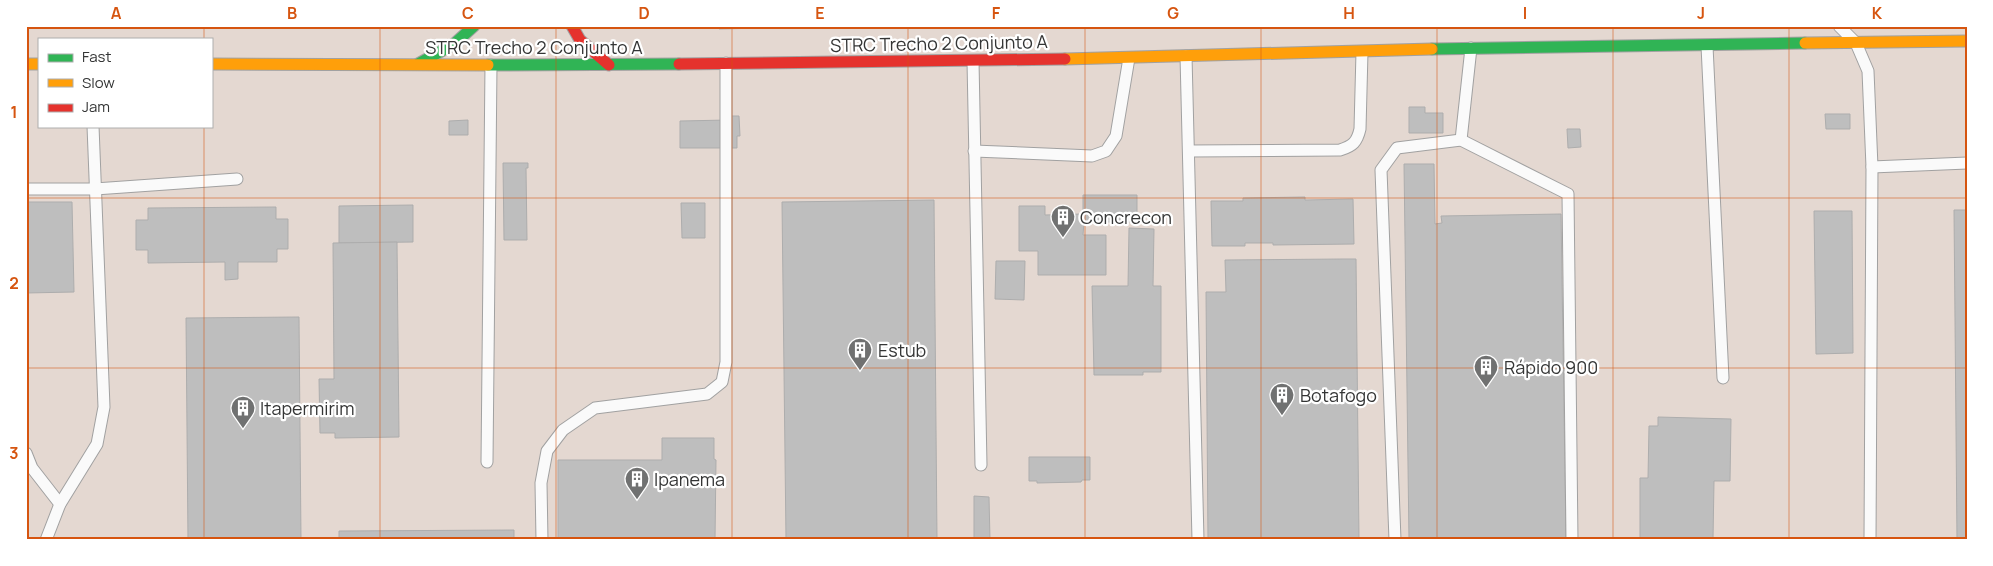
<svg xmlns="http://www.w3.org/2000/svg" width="1993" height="566" viewBox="0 0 1993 566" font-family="Manrope,sans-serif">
  <rect width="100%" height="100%" fill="#e0e0e0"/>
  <!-- industrial -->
  <path fill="#e4d8d1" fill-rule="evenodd" d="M26,26H1967V540H26ZM39,39H211V126H39Z"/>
  <!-- building -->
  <g fill="#bebebe" stroke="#adadad">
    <path d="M718,26H763V28L719,29Z"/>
    <path d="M1409,107H1425V113H1443V133H1409Z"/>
    <path d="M1825,114H1850V129H1826Z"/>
    <path d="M728,116H739L740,136H737V148H680V121L728,120Z"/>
    <path d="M468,120V135H449V121Z"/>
    <path d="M1567,129H1580L1581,147L1568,148Z"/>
    <path d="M503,163H528V168H526L527,240H504Z"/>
    <path d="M1404,164H1434L1435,224L1442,223L1441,216L1561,214L1566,540H1409Z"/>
    <path d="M1083,195H1137V222H1084L1083,235H1106V275H1038V251H1019V206H1045V215L1083,214Z"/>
    <path d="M1305,197V200L1353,199L1354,244L1273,245V243H1245V246H1212L1211,201H1243V198Z"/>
    <path d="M934,200L937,540H786L782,202Z"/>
    <path d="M26,202H72L74,292L26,293Z"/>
    <path d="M681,203H705V238H682Z"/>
    <path d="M413,205V242L339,243V206Z"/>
    <path d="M276,207V219H288V249H277V262H238V279L225,280V262L148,263V250H136V220H148V208Z"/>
    <path d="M1954,210H1967V540H1957Z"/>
    <path d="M1814,211H1852L1853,353L1816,354Z"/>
    <path d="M1129,228L1154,229L1153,286H1161V372H1143V375H1094L1092,286H1128Z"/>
    <path d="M397,242L399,437L335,438V433H320L319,379H334L333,243Z"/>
    <path d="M1342,259H1356L1359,540H1208L1206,292H1226L1225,260Z"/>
    <path d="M996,261H1025L1024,300L995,299Z"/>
    <path d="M299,317L301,540H188L186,318Z"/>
    <path d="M1658,417L1731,419L1730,481H1714L1713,540H1640V478H1648L1649,426H1658Z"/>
    <path d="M662,438H714V459L716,460L715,540H558V460H662Z"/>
    <path d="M1029,457H1090V480H1082L1081,482L1037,483V481H1029Z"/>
    <path d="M974,496L989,497L990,540H974Z"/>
    <path d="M514,530V540H339V531Z"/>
  </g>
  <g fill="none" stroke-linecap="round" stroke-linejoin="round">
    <defs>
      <g id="lane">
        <path d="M1839,26L1856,43L1868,71L1872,167L1870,540"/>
        <path d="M1707,46L1723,378"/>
        <path d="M1186,56L1198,540"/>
        <path d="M973,61L981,465"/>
        <path d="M1461,140L1471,48"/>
        <path d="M974,151L1092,156L1106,151L1116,136L1129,58"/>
        <path d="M1189,151L1340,150C1353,146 1357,142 1360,129L1362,52"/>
        <path d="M1872,167L1967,163"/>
        <path d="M26,189H95L237,179"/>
        <path d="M26,453L32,468L60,504"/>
        <path d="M487,462L491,65"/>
        <path d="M46,540L60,504L97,444L104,407L93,126"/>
        <path d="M542,540L541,483L547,451L563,430L595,408L707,394L722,382L726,362V63"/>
        <path d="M1395,540L1381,170L1397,148L1461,140L1568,194L1572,540"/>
      </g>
      <g id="fast">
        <path d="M1432,49L1805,43"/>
        <path d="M418,64L454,44L474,26"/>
        <path d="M488,65L679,64"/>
      </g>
      <g id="slow">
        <path d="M1805,43L1967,41"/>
        <path d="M1065,59L1432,49"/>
        <path d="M26,64H39"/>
        <path d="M211,64L488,65"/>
      </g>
      <g id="jam">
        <path d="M572,26L580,40L609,65"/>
        <path d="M679,64L1065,59"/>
      </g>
    </defs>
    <!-- lane casing -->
    <use href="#lane" stroke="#a1a1a1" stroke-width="13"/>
    <!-- fast casing -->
    <use href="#fast" stroke="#a1a1a1" stroke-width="13"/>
    <!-- slow casing -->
    <use href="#slow" stroke="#a1a1a1" stroke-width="13"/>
    <!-- jam casing -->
    <use href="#jam" stroke="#a1a1a1" stroke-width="13"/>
    <!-- lane -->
    <use href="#lane" stroke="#fafafa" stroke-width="11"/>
    <!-- fast -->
    <use href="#fast" stroke="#30b455" stroke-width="11"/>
    <!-- slow -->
    <use href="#slow" stroke="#ff9f0a" stroke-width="11"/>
    <!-- jam -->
    <use href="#jam" stroke="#e5322d" stroke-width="11"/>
  </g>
  <!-- grid -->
  <path fill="none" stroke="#d65510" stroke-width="1" stroke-opacity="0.55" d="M204,26V39M380,26V540M556,26V540M732,26V540M908,26V540M1085,26V540M1261,26V540M1437,26V540M1613,26V540M1789,26V540M204,126V540M26,198H1967M26,368H1967"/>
  <!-- icons -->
  <defs>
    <symbol id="building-pin" viewBox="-11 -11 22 30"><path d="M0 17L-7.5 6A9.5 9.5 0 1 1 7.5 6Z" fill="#707171" stroke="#fff"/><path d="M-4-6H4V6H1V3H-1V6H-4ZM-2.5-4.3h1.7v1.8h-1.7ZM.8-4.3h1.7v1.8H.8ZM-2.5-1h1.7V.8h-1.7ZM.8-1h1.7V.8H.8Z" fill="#fff"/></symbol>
  </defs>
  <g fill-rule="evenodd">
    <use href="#building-pin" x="1049" y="203" width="28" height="38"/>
    <use href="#building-pin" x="846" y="336" width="28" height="38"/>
    <use href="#building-pin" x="1472" y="353" width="28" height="38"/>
    <use href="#building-pin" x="1268" y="381" width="28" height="38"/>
    <use href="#building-pin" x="229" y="394" width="28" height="38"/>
    <use href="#building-pin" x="623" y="465" width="28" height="38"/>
  </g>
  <g text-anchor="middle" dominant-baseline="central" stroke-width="4.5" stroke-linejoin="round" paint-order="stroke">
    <!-- street labels -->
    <g font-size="18" fill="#343535" stroke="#fff">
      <text transform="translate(939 43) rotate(-1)">STRC Trecho 2 Conjunto A</text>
      <text x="534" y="47">STRC Trecho 2 Conjunto A</text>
    </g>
    <!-- poi labels -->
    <g font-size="18" fill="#343535" stroke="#fff" text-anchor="start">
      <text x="1080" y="217">Concrecon</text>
      <text x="878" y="350">Estub</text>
      <text x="1504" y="367">Rápido 900</text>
      <text x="1300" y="395">Botafogo</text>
      <text x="260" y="408">Itapermirim</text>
      <text x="654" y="479">Ipanema</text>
    </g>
  </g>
  <!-- border -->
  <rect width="1993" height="566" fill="none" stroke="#ffffff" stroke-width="55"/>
  <!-- legend -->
  <rect x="38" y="38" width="175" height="90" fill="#ffffff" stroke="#aeaeae"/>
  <rect x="48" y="54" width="25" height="8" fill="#30b455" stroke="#aeaeae"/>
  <text x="82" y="62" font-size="15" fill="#343535">Fast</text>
  <rect x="48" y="79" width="25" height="8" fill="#ff9f0a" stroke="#aeaeae"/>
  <text x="82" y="88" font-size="15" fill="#343535">Slow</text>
  <rect x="48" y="104" width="25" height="8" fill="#e5322d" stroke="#aeaeae"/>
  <text x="82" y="112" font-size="15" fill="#343535">Jam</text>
  <rect x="28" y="28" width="1938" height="510" fill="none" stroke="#d65510" stroke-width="2"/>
  <g font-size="16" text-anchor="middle" font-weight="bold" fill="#d65510">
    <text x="116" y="19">A</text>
    <text x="292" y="19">B</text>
    <text x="468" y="19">C</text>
    <text x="644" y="19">D</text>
    <text x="820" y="19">E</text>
    <text x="996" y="19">F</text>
    <text x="1173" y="19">G</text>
    <text x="1349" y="19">H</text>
    <text x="1525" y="19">I</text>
    <text x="1701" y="19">J</text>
    <text x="1877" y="19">K</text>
    <text x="14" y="118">1</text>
    <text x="14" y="289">2</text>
    <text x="14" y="459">3</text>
  </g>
</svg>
